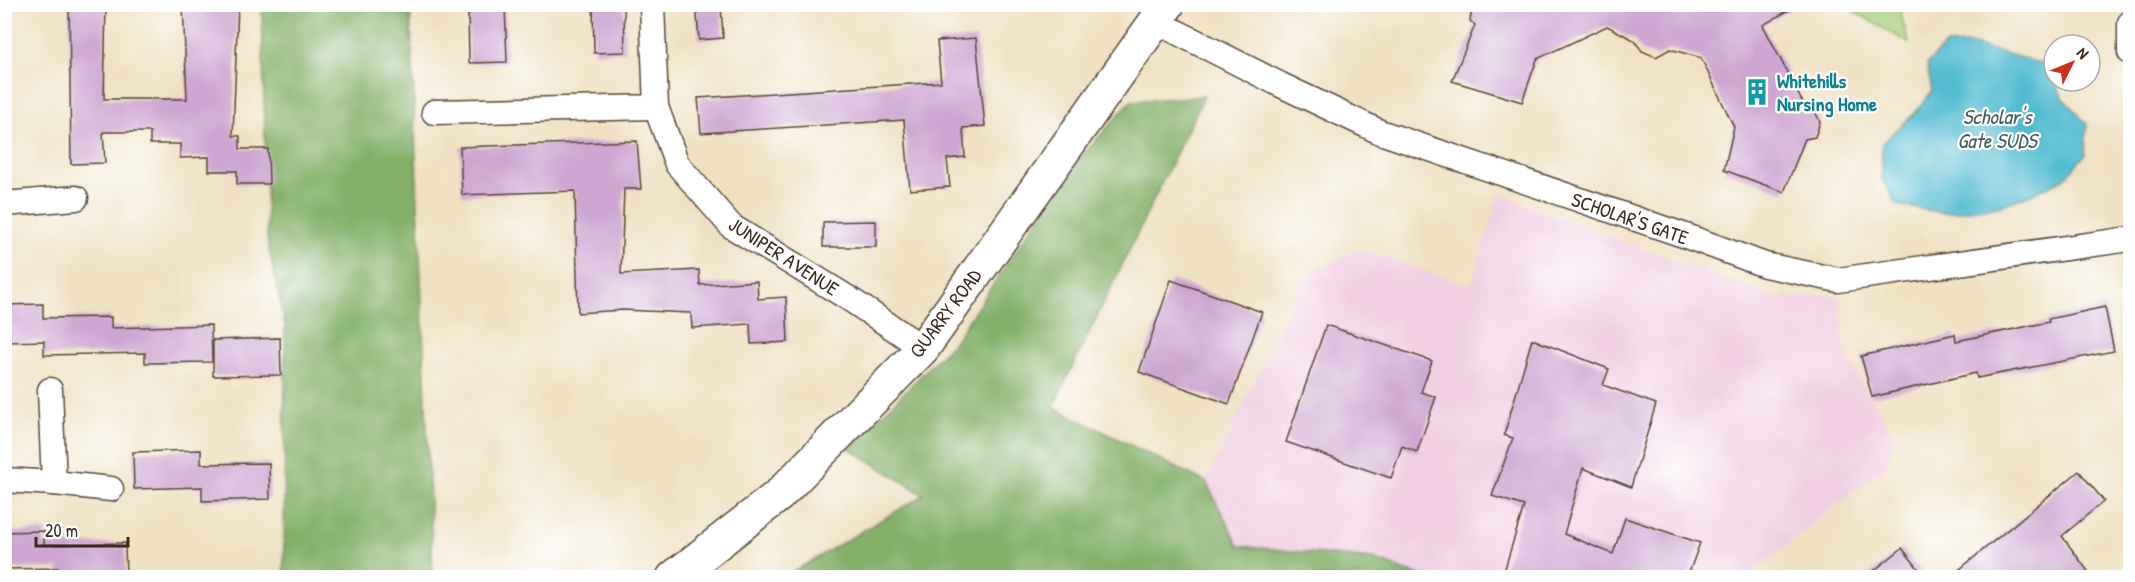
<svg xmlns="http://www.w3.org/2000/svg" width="2135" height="582" viewBox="0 0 2135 582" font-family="'Patrick Hand',sans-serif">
  <rect width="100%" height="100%" fill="#fff"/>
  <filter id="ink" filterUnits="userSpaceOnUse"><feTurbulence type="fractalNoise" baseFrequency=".0167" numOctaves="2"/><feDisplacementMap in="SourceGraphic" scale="12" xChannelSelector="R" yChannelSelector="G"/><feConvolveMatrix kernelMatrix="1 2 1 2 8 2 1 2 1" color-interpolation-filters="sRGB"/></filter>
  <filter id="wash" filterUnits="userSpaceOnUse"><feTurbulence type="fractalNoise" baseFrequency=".008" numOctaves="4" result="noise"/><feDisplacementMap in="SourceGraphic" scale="24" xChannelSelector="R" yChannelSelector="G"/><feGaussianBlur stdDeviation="1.35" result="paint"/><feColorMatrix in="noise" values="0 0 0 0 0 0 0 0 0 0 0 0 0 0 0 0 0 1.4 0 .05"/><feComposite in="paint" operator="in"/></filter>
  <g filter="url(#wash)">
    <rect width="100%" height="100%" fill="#efe1c2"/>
    <!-- built -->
    <path fill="#f1d0e3" d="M1499,195L1775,298L1839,295L1845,353L1896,439L1887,465L1747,577H1424L1373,559L1239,546L1206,482L1306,274L1360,249L1471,286Z"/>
    <!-- green -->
    <path fill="#a4cd79" stroke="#707c4c" stroke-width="1.5" d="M1842,5H1898L1909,43Z"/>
    <!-- forest -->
    <g fill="#83b069" stroke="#5f6d44" stroke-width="1.5">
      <path d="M262,5H410L433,577H284L285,325L267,240Z"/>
      <path d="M1204,96L1053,407L1206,482L1239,546L1373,559L1424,577H784L924,495L849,448L954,342L1075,164L1131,101Z"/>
    </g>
    <!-- water -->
    <path fill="#53bcd1" stroke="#477378" stroke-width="1.5" d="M1970,44L2048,65L2054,81L2064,99L2087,124L2085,155L2064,179L2034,193L2000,206L1945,213L1897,205L1882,179V143L1914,114L1932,91L1927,64L1945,45Z"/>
    <g id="blocks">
      <!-- building -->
      <g fill="#cda7d2">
        <path d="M69,4H106L104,99H187L183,4H238L233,136H240V149H268L269,184H237V171H209V157L180,158V144H150V132H103L105,163L71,164Z"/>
        <path d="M480,4H505L507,62L469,63L468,7H480Z"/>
        <path d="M593,4H624L625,52L594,53Z"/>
        <path d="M696,4H721L723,38L699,40Z"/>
        <path d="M1473,4H1800L1763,25L1806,109L1813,107L1820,122L1815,137L1805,139L1784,192L1724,170L1734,127L1701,58L1670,49L1656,57L1642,51L1634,40L1607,26L1537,59L1522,102L1452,81L1475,25L1470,21Z"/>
        <path d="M976,38L985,126L963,128L965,157L947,159L950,187L910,190L904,120L701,133L698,98L941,82L937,41Z"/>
        <path d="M637,141L641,189H624L621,274L699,270L700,285L757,281L758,299L786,297L788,342L751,344L750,324L692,328L691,313L622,310L578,313L575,191L462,195L460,147Z"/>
        <path d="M876,221V247H823V222Z"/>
        <path d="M1171,280L1262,312L1229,404L1139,372Z"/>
        <path d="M43,304V318L111,317V328L211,325L212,362L145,363V353L44,355V341L4,342V305Z"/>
        <path d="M2105,307L2114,351L1977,378L1976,373L1872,397L1861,356L1955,334L1956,341L2049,322L2048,319Z"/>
        <path d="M1326,325L1432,361L1421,392L1436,397L1417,452L1402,446L1391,478L1286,442Z"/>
        <path d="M280,338L281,375L213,376V340Z"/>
        <path d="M1532,339L1609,369L1603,385L1656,404L1631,487L1583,468L1564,534L1613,554L1625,518L1700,543L1687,578H1502L1524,506L1492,496L1513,438L1504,435Z"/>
        <path d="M201,450V464L269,463L270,499L202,501V487L134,489L133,452Z"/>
        <path d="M2079,471L2104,501L2062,536L2093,578H1949Z"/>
        <path d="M44,531V545L125,543L126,578H59L58,568L4,569V532Z"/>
        <path d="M1902,548L1926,578H1865Z"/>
      </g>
    </g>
  </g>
  <g filter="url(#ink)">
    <use href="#blocks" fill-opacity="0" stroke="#564537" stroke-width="1.5"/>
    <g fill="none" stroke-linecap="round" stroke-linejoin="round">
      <defs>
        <g id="street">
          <path d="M1157,22L1281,85L1380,132L1686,236L1765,265L1838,280L2130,239"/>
          <path d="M2130,23V52"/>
          <path d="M656,107L677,164L731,226L848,298L923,348"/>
          <path d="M434,112L656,107L652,4"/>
          <path d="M4,204L76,198"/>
          <path d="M4,480L54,483L50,390"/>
          <path d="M54,483L111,489"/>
        </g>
        <path id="secondary" d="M673,578L779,495L923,348L1168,4"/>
      </defs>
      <!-- street casing -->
      <use href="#street" stroke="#564537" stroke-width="27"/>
      <!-- secondary casing -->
      <use href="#secondary" stroke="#564537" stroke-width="36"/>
      <!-- street -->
      <use href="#street" stroke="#fff" stroke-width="24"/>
      <!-- secondary -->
      <use href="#secondary" stroke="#fff" stroke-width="33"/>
    </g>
  </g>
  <!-- icons -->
  <defs>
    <symbol id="building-bare" viewBox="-9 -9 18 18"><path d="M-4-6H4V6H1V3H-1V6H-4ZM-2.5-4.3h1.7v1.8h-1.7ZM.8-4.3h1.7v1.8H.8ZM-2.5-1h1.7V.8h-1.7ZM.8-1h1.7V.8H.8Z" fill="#0f9aa8" stroke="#fff" stroke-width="2.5" paint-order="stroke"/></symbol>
  </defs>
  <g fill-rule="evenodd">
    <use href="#building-bare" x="1738" y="73" width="38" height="38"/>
  </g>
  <g text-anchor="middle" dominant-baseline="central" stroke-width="4.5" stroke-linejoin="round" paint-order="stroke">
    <!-- culture labels -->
    <g font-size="20" font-weight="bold" fill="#0d838f" stroke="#fff" text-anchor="start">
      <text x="1777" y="80">Whitehills<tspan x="1777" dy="23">Nursing Home</tspan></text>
    </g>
    <!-- street labels -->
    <g font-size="20" fill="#3b2a1e" stroke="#fff">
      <text transform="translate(1630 218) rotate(19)">SCHOLAR'S GATE</text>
      <text transform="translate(784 256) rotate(33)">JUNIPER AVENUE</text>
      <text transform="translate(945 313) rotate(-53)">QUARRY ROAD</text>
    </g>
    <!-- water labels -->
    <g font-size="21" font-style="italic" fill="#435d5d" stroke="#fff">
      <text x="1997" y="116">Scholar's<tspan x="1997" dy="24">Gate SUDS</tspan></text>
    </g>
  </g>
  <!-- margin -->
  <rect width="2135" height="582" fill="none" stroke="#fff" stroke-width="24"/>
  <!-- north arrow -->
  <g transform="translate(2072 63) rotate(47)"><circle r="28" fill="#ffffff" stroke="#b1aaa5" stroke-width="1.5"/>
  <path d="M0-4.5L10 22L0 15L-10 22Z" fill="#c8321e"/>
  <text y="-9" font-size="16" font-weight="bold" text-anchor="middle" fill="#3b2a1e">N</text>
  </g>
  <!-- scale -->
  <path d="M36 537v9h92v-9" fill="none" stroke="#3b2a1e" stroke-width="3"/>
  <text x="45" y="537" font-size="18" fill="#3b2a1e" stroke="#ffffff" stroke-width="4.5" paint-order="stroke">20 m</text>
</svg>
